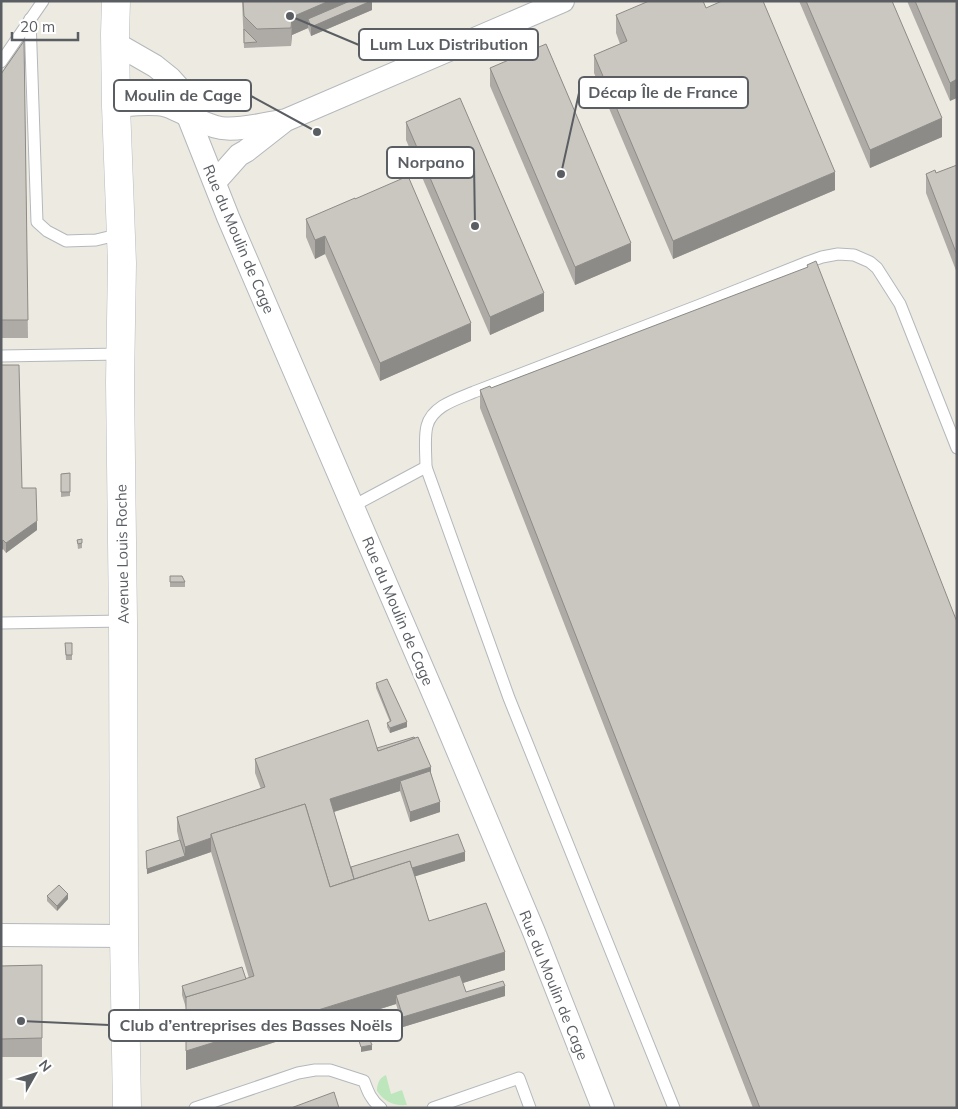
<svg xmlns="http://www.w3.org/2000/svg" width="958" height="1109" viewBox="0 0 958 1109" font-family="Mulish,sans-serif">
  <rect width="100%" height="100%" fill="#edebe1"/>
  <!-- green -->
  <path fill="#bde6bd" d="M386,1075L391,1094L402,1090L407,1105C393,1106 385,1102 377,1091C377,1084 379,1078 386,1075Z"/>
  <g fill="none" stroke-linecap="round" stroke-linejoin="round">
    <defs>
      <g id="lane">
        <path d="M30,19L37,222L47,231L66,241L96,240L121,234"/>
        <path d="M1,62L43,1"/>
        <path d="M1,356L121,354"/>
        <path d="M353,506L426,467"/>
        <path d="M1,623L123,621"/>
        <path d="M195,1108L298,1073L315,1070H330L364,1081C368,1092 371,1100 381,1108"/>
        <path d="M433,1108L519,1078L530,1108"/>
        <path d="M674,1108L509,698L426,467C426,455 424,437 427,426C432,406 457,399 474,392L700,305L805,263L822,257L838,254L854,255L870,262L877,268L900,304L957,448"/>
      </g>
      <g id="street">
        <path d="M115,43L155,66L170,78L179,88L188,116L228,217L443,716L534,932L603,1108"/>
        <path d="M116,106C130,105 154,102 167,106C184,112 202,125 221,128C239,131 268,123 286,120L563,1"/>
        <path d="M215,182L239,155L246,151L283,122"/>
        <path d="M1,935L124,936"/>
      </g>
      <path id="secondary" d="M116,1L115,34L116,106L122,263L120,382L123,621L124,936L127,1108"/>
    </defs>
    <!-- lane casing -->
    <use href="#lane" stroke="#b4b8bc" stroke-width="13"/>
    <!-- street casing -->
    <use href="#street" stroke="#b4b8bc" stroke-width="24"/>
    <!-- secondary casing -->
    <use href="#secondary" stroke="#b7bbc1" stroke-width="29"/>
    <!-- lane -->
    <use href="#lane" stroke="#fff" stroke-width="11"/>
    <!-- street -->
    <use href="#street" stroke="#fff" stroke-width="22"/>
    <!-- secondary -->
    <use href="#secondary" stroke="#fff" stroke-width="28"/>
  </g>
  <!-- wall -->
  <g fill="#aeaba6">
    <path d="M242,1H373L372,2V10L311,36L308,28L292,35L291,46L244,48Z"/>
    <path d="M799,1H892L942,137L870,168Z"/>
    <path d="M907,1H957L950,101Z"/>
    <path d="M706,8L835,190L673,259L594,73V55L620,44L616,33V15Z"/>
    <path d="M24,41L28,338H1V74Z"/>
    <path d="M490,68L631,261L575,285L490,86Z"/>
    <path d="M406,122L544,311L490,335L406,140Z"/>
    <path d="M957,165V273L926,193V174L936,173Z"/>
    <path d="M306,219L471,341L380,381L325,254L315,259L306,237Z"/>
    <path d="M807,265L957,1108H753L480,408V390L491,388L807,268Z"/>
    <path d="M1,365L22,488L37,530L6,553L3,549Z"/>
    <path d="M70,473V496L61,497V474Z"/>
    <path d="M82,539V548L78,549L77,540Z"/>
    <rect x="170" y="582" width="15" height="5"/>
    <path d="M65,643H72V660H66Z"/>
    <path d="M376,683L407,727L390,733L387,727V723L390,722L376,688Z"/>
    <path d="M377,749L431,773L440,812L410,822L400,791L334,812L351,867L465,861L415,876L429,921L505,970L463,983L466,992L505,996L403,1027L396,1004L186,1070V1008L182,995V986L246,979L249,978L211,852L147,874L146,851L179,840L177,831V817L261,789L255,773V759Z"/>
    <path d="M47,896L68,899L57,911L47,901Z"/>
    <path d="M42,965V1057H1V966Z"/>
  </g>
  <!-- shaded-wall -->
  <g fill="#8d8b87">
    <path d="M329,1H373L372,2V10L311,36V27L308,19V28L292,35L291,46L292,17Z"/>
    <path d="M957,79V98L950,101V83Z"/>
    <path d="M942,118V137L870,168V150Z"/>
    <path d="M835,172V190L673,259V241Z"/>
    <path d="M325,236V254L315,259V240Z"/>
    <path d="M631,243V261L575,285V267Z"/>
    <path d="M544,293V311L490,335V317Z"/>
    <path d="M471,323V341L380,381V363Z"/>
    <path d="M37,521V530L6,553V543Z"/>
    <path d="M3,540V549L1,551V541Z"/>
    <path d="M407,722V727L390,733V728Z"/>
    <path d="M431,767V781H400V791L330,813V799Z"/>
    <path d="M440,802V812L410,822V812Z"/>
    <path d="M211,838V852L185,861V847Z"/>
    <path d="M465,852V861L355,895V883Z"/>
    <path d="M185,856V861L147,874V869Z"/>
    <path d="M68,894V899L57,911V906Z"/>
    <path d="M505,952V970L398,1003L396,995V1004L186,1070V1051Z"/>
    <path d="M505,986V996L403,1027V1017Z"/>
    <path d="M372,1045V1050L361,1052V1047Z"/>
  </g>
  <!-- building -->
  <g fill="#cac7c1" stroke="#8d8b87">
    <path d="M243,1H329L292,17L291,28L257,29L244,16Z"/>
    <path d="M350,1H371L311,27L308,19Z"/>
    <path d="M649,1H703L706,8L722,1H763L835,172L673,241L594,55L627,41L616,15Z"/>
    <path d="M806,1H892L942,118L870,150Z"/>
    <path d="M915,1H957V79L950,83Z"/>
    <path d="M244,29L257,42L244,43Z"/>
    <path d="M24,41L28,320H1V74Z"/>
    <path d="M546,44L631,243L575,267L490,68Z"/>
    <path d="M460,98L544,293L490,317L406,122Z"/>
    <path d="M957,165V255L926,174L935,170L936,173Z"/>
    <path d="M408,176L471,323L380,363L325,236L315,240L306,219L355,198V199Z"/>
    <path d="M816,261L957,622V1108H760L480,390L490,386L491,388L808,267L807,265Z"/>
    <path d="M1,365H19L22,488H36L37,521L6,543L3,540L1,541Z"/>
    <path d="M70,473V492H61V474Z"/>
    <path d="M82,539V543L78,544L77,540Z"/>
    <path d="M170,576H182L185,582H170Z"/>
    <path d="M65,643H72V655H66Z"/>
    <path d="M387,679L407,722L390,728L387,723L391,721L376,683Z"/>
    <path d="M368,720L378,751L418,737L431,767L330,799L354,879L330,887L305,804L211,834V838L185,847L177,817L265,787L255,759Z"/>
    <path d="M414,737L415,738L378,751L377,748Z"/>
    <path d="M430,771L440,802L410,812L400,781Z"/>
    <path d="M305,804L330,887L410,861L429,921L486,903L505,952L186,1051V997L254,976L211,834Z"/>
    <path d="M458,834L465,852L412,868L410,861L354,879L351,867Z"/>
    <path d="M180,840L185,856L147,869L146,851Z"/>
    <path d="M59,885L68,894L57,906L47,896Z"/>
    <path d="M42,965V1038L1,1039V966Z"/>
    <path d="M242,967L246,979L186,997V998L182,986Z"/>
    <path d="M460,975L466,992L503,981L505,986L403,1017L396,995Z"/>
    <path d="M369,1038L372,1045L361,1047L359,1041Z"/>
    <path d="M334,1092L339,1108H291Z"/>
  </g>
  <g text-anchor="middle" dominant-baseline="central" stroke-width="5" stroke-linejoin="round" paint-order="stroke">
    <!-- street labels -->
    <g font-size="15" fill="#5a5e63" stroke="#fff">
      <text transform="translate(239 239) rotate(67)">Rue du Moulin de Cage</text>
      <text transform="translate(122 554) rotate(-91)">Avenue Louis Roche</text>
      <text transform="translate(398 611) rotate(67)">Rue du Moulin de Cage</text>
      <text transform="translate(554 985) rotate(68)">Rue du Moulin de Cage</text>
    </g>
  </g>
  <!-- callouts -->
  <path fill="none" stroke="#5a5e63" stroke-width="2" d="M290 16L359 45M561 174L579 93M317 132L251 96M475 226L474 163M21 1021L109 1025"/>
  <g fill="#5a5e63" stroke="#fff" stroke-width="2">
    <circle cx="290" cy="16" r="5"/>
    <circle cx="561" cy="174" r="5"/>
    <circle cx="317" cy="132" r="5"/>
    <circle cx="475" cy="226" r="5"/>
    <circle cx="21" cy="1021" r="5"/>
  </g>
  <g fill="#fff" stroke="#5a5e63" stroke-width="2">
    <rect x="359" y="29" width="179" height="31" rx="5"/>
    <rect x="579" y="77" width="169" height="31" rx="5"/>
    <rect x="114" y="80" width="137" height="31" rx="5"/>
    <rect x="387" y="147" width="87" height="31" rx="5"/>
    <rect x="109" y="1010" width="293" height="31" rx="5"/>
  </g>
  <g font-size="16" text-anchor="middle" font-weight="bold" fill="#5a5e63">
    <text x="449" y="50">Lum Lux Distribution</text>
    <text x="663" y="98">Décap Île de France</text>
    <text x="183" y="101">Moulin de Cage</text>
    <text x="431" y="168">Norpano</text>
    <text x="256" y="1031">Club d’entreprises des Basses Noëls</text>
  </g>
  <!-- border -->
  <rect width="958" height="1109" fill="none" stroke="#5a5e63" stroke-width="5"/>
  <!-- north arrow -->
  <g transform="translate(35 1074) rotate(51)" stroke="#ffffff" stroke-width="4" paint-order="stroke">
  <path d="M0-4L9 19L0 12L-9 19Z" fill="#5a5e63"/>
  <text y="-8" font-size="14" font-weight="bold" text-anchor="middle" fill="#5a5e63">N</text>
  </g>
  <!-- scale -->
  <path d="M12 32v8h66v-8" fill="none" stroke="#5a5e63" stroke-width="2.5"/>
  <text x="20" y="32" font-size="15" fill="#5a5e63" stroke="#ffffff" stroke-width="4" paint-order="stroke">20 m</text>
</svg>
